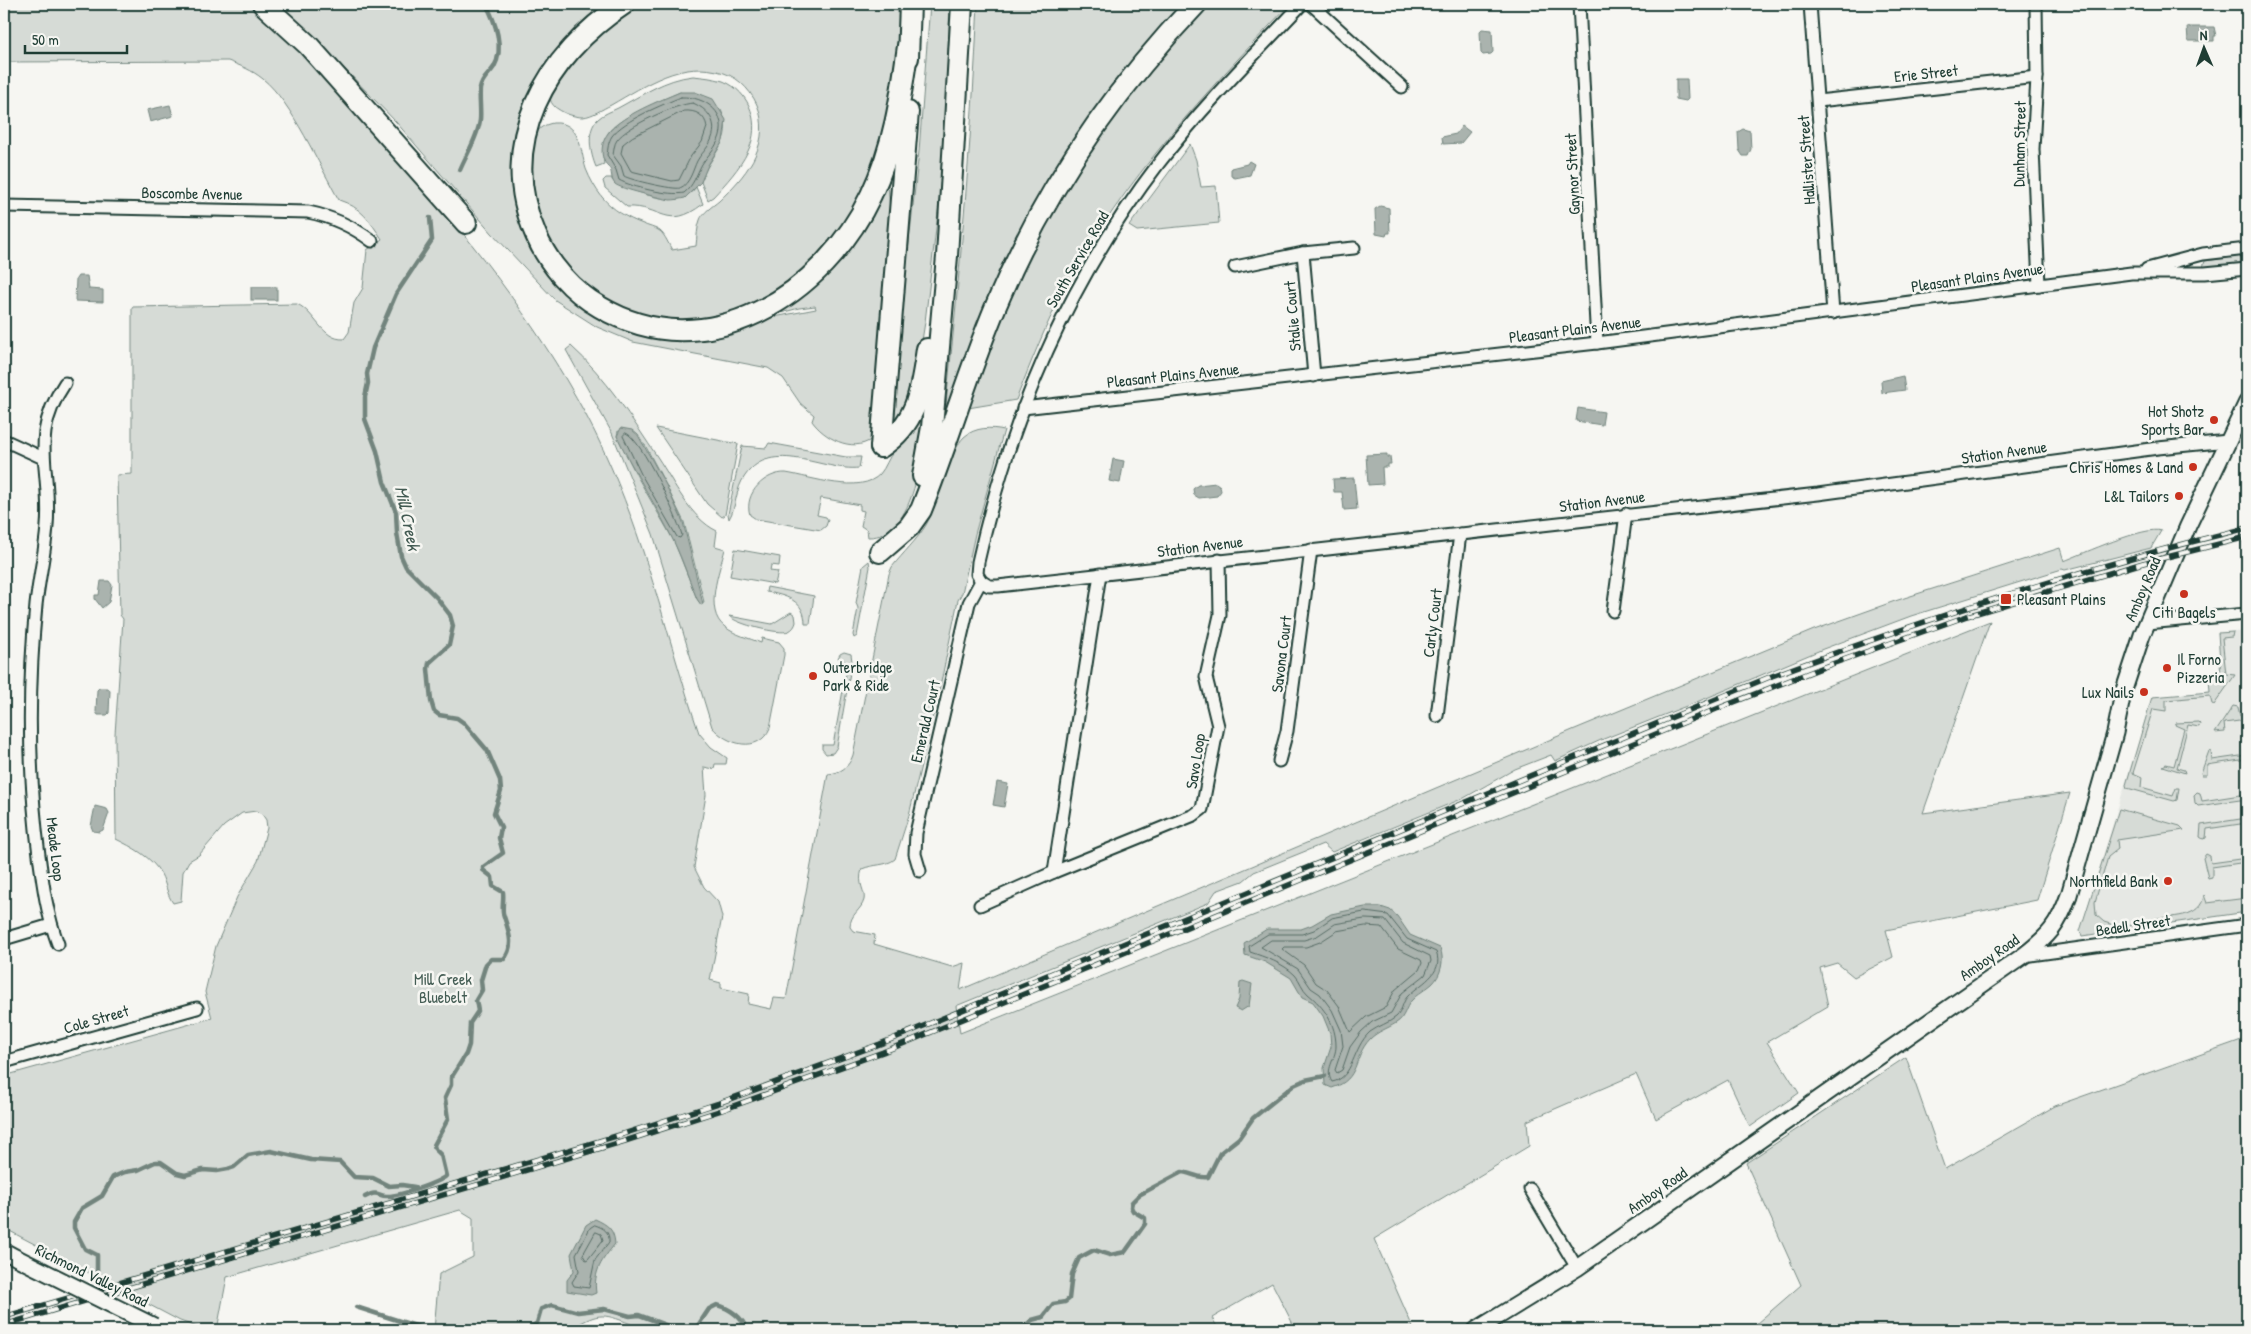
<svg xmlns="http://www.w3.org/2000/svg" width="2251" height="1334" viewBox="0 0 2251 1334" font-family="'Patrick Hand',sans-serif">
  <rect width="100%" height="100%" fill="#f6f6f2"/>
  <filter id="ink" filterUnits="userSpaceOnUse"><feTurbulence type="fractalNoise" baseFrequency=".02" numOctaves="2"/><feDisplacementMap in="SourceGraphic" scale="10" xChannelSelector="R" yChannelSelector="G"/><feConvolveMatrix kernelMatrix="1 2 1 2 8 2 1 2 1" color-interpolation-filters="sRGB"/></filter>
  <g filter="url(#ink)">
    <!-- built -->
    <path fill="#e6e8e4" d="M2247,631V912L2082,936L2080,931L2151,700L2152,697L2210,692L2209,679L2221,677L2218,633Z"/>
    <!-- green -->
    <g fill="#d6dbd6" stroke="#7a8c85" fill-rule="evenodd">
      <path d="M4,4H247C293,33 329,86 366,126C390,151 415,176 438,203C503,280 571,374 611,467C649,553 669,645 699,733L711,747L727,758L726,764H715L714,769L704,767L706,795L694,867L704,887L718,902L722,917L710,980L721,983V988L749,994L748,1004L771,1009L774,998L786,999L828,774C841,773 849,767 853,755L889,574L892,567C903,553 917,540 926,525C938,504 950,450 964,437C975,427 991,427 1004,430L975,534L962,593L958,600L940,687L909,815L895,859C887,866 873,864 862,869C857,885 866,891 864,900C861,911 850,914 850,927L853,931L875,935L874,944L952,967L964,963L960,990L1575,729L1814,630L1895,601L2060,548L2064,561C2082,554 2146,525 2161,531L2151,548L2065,570L2062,569L1911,616L1823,649L1709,697L1601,740L1555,761L1551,755L1515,769L1464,798L1332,852L1323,844L1254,872L1243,881L1216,891L1208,903L956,1006L960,1033L1990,621L1923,813L2070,793L2037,900L1886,930L1893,957L1854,977L1837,963L1820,968L1828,1006L1767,1042L1799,1093L1750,1127L1728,1080L1656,1119L1636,1074L1527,1121L1529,1146L1374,1239L1414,1330H1296L1272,1283L1212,1318L1219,1330H630L631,1324C601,1312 597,1313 569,1330H434L439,1274L473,1257V1218L460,1210L227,1277L217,1330H206L180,1321L4,1228V1076L212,1018L205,992L216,946L237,897L258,861L267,828L266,820L262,814L256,811L242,813L224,826L199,855L189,861L183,872L181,901L173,903C167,895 166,883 161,874C152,857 132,847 116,839L115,734L123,619L120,615L117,475L132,474V307L297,304C315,312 322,340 344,339L349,332L354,303L363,288L367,250L382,239C370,221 361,207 339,200C320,167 291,101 263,79C252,70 241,66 228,61L4,62Z"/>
      <path d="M278,4H615L560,52L514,178L573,295L714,336L774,317L816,309L815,306L799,308L770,316L888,181L890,212L872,439C852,454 823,437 812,421L814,415L800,403L783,378L768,368L633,342L597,327L555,300L492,233L396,122L315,38Z"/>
      <path d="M636,4H900C898,31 899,59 895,86C889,128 873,179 851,215C798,301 690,354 598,293C558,266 540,231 532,184C529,170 529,143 538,131C541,126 548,124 553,123C581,121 580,150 586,169C590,179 595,188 602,197C613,210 627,218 643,224C647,226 656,228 660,231C665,235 669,245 672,250L696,246C697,238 697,227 700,220C702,213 713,206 719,201C744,177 770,148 759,110C754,94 740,78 724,73C682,59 646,85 611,105C602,109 593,116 583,117C575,117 565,114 558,109C554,107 550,102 550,97C548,77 618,16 636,4Z"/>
      <path d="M930,4H950L943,169L925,322L913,397L896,427L889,425L919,151Z"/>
      <path d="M978,4H1188L1100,106L953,405L946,404C960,271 972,137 978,4Z"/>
      <path d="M1209,4H1290C1204,94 1125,178 1065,288C1046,324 1031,362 1016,400L968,408L1002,314L1026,261L1077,169L1141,79Z"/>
      <path d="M693,76C703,77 713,78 723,81C751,92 761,125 748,151C740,168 726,183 713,197L708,200L701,182C709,154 736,141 721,110L680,92C664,99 616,119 608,133C604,142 602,154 604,164L596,167C590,153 586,130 598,119C603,114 612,111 618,108C642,95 665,79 693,76Z"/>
      <path d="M1190,144L1196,160L1201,187L1216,186L1219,223L1137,231L1129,226Z"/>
      <path d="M606,178H612V180C632,191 680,212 696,187L703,204C667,232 661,205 627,207L605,188L603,181Z"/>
      <path d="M2247,255V265L2203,267L2205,261Z"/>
      <path d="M571,346C606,377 632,419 658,458C674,482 690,518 717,531L715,546L725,549C720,570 703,611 725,627C735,635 749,638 761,643L762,638L779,642L784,648V655L770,728C759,754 727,745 712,727L653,534L612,433L566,350ZM618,431L645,445L666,485L684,522L704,602L700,603L697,599L674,541L638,478L617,436Z"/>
      <path d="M923,413L927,414C922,447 917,538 868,537L867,530L861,526L864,511L860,510V505L821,498L817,515L826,517L828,520L826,526L821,530L756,519L750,515C743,493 766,472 786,473C811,477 861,495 880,474C886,467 888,458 894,451C899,444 908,439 915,433L916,427Z"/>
      <path d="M656,428L738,444L725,515L722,517L707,504Z"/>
      <path d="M769,443L846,457H861L859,468C823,472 772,437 745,476C735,489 737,506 729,519L728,514L742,446L766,448Z"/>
      <path d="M735,549L780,557L779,566L771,565L770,571L778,572L775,584L730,576Z"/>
      <path d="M869,561L870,567L857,636L854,638L853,635L858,608L856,603L863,566Z"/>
      <path d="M767,587L814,596L810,624H805C805,600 785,595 766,592Z"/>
      <path d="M791,612L795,615L796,622C795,626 793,629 789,631C779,635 736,624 729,616L772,624Z"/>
      <path d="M2233,632L2232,637L2222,638L2226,674L2235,675L2214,705L2212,704L2210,696L2166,700V711L2153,709L2133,773L2142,777L2141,787L2173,796L2176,788H2179L2177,800L2174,801L2127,788L2126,785L2152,697L2210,692L2209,679L2221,677L2218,633Z"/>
      <path d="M844,652L851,654L852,661L837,747L833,753L826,754L822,749V745H833L848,663L838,658L840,654Z"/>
      <path d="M2233,706L2238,707L2240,716L2247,715V720L2224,723L2225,732L2215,733Z"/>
      <path d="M2176,723L2198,722L2200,724L2199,727L2188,725L2177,768L2184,770L2185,773L2163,766L2166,764L2174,766L2184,729L2175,725Z"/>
      <path d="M2209,751L2211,752L2212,760L2247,755V759L2207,765V775H2202L2201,773Z"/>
      <path d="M2197,792L2200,793L2202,801L2247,794V799L2198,806L2195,803L2194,795Z"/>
      <path d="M2119,809L2180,826L2184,830L2117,840L2118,849L2108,857L2095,902L2096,915L2104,922L2120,927L2146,923L2151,919C2171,916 2201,919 2204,895L2207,903L2247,898V912L2082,936L2080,931Z"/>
      <path d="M2247,818V823L2207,829L2206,838L2203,839L2200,837L2201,825Z"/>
      <path d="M2206,854L2210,856L2211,863L2247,858V862L2212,867V877L2208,878L2203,858Z"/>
      <path d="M2247,1038V1330H1749L1801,1285L1746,1163L1906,1057L1945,1169L2055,1106Z"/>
    </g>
    <!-- water -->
    <g fill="#aab3ae" stroke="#72847d">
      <path d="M2187,27H2214L2216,36H2214V41H2188Z"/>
      <path d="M1482,29L1492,30L1493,52L1491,54L1483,55L1481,53L1480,31Z"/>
      <path d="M1676,79H1687L1688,99L1686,101L1676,99Z"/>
      <path d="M680,92H695L713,99L726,120L723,141L708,165L701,182L685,198C680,199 675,200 670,200C661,198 620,189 615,184C610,179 613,171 608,166C599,158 601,141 609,132C624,114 659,101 680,92Z"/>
      <path d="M170,105L173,116L150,122L147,110Z"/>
      <path d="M1462,126L1470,132L1461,143L1443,144L1442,137L1456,134Z"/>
      <path d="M1743,129L1750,131L1751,149L1748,156H1743L1739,150L1738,132Z"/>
      <path d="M1249,161L1254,164L1250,175L1235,178L1231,176V168L1247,164Z"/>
      <path d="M1380,206L1389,208L1390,233H1387L1386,236L1376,234L1375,209Z"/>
      <path d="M78,276H87L89,289L103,290V302L75,301L76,279Z"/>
      <rect x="251" y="287" width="26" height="13"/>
      <path d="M1903,376L1905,390L1882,393L1881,381Z"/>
      <path d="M1578,408L1604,412L1602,425L1576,421Z"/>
      <path d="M621,428L632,430L638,435L666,485L683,522L703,604L701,605L697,599C689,580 683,561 674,542C657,506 634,473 617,436Z"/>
      <path d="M1387,454V457H1390L1391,464H1388V467H1382L1383,484L1368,485L1366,455Z"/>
      <path d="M1113,459L1124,461L1120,483L1109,481Z"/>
      <path d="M1354,478L1357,509L1344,510L1342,492H1334L1333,479Z"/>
      <path d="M1216,483L1220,486L1221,491L1217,496L1199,498L1194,495L1193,489L1198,485Z"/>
      <path d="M101,581H109L112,585L109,602L102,608L95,599V595H99Z"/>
      <path d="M99,688H108L110,691L109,713L107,715H98L96,712L97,690Z"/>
      <path d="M997,782L1008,784L1004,807L993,805Z"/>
      <path d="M95,806L107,809L109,813L103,830L99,832L93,831L91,826Z"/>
      <path d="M1365,907H1381L1390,910L1397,916L1410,935L1440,948C1445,959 1441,976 1432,984C1425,990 1417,994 1411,1001C1405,1008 1405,1018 1396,1023C1387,1029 1378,1031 1370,1039C1352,1058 1361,1079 1332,1088L1325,1085L1324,1068L1331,1047L1330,1033L1323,1016L1313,1002L1302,997L1291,978L1265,962L1245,955L1244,943L1267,929H1301L1312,925L1331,914Z"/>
      <path d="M1243,981L1252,984L1249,1006L1241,1011L1235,1008L1239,999L1240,982Z"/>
      <path d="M595,1219C608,1225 614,1229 615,1244C602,1260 593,1271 596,1293L591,1295L567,1291V1280L574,1271L571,1254L586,1225Z"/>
    </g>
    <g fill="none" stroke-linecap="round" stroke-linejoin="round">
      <!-- shore -->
      <g stroke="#576c65" stroke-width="1">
        <path d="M681,97C706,96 730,114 718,141C714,150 707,156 702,164C696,175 694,185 684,193C670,196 631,187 619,180L616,170L607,155C608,149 608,142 612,136C624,120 662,105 681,97Z"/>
        <path d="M693,103C712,111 720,127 708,146C705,151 700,155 697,161C693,169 690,184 680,188C674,190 630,180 624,176L621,166L613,155C614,150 614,144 617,140C627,126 676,104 693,103Z"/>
        <path d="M684,111C696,110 705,115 707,127L702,142L691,156L679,180L672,181L631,171L621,153L623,144L632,137Z"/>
        <path d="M626,433C642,439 677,517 682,535L680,538L677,537L642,476L623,436Z"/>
        <path d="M1365,912L1388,915L1407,939L1436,952C1445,974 1419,984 1407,997C1402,1003 1402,1012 1396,1017C1389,1023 1378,1026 1370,1032C1352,1048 1354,1078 1332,1082C1324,1070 1336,1059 1336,1046C1336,1024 1324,1007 1308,994C1302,989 1300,980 1295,975C1283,963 1265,957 1250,952L1249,946L1268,934H1302L1314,930L1332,918Z"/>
        <path d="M1365,919L1385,920L1403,943L1430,956L1431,961L1425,975L1402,993L1391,1013L1372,1022L1361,1032L1350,1047L1342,1070L1337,1073L1335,1070L1343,1046L1341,1030L1332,1010L1320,994L1311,988L1298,969L1261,947L1271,940H1304L1317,936L1335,924Z"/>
        <path d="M1366,926L1381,927L1398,949L1421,960L1422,963L1419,970L1395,990L1386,1007L1366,1017L1350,1032L1339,1006L1327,990L1316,983L1304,965L1282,949L1284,947H1306L1320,942L1337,931Z"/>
        <path d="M595,1225C604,1228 610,1232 609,1242L595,1260L589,1288L574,1286L572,1282L579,1271L576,1254L590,1228Z"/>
        <path d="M596,1232L601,1234L603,1240L588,1259L586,1260L583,1255Z"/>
      </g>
      <!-- stream -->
      <g stroke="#72847d" stroke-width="4.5">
        <path d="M460,170C466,155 478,137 480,120C481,110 479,99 480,89C482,78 489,75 494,67C505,48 495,21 486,4"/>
        <path d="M365,1197C379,1189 378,1197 388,1196C399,1196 438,1183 446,1176L441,1155L435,1149L434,1145L448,1119L445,1098L451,1085V1078L466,1054L469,1045L470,1023L478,1011L476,1000L482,990L481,980L486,964L491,959H504C516,944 507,928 503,913C502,906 504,899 503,892L493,886L492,877L483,870V867L503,853L499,838L501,827L494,813L501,791L500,780L487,750L464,723L457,718L439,715L434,711L431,701L428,669L429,663L449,645L453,626L450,615L437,598L406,567L401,556L397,533L396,512L384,482L377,451L365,419V397L368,383L367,374L373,348L396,294L432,240L430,218"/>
        <path d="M97,1271V1255L85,1249L74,1228V1222L82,1208L102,1196L113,1177L125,1172L138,1170L155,1162H161L177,1173L185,1175L203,1170L217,1171L228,1169L234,1167L248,1155L271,1151L311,1160L340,1162L354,1177L373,1178L389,1186L402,1185L415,1187"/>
        <path d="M356,1307L428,1330"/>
        <path d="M527,1330L537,1323L541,1309L552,1305L578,1312L604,1309L630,1316L639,1315L679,1330"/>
        <path d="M695,1330L709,1309L717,1305C729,1308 744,1318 746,1330"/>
        <path d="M1018,1330L1023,1328L1032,1320L1043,1317L1053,1304L1065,1302L1069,1299L1072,1274L1079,1258L1094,1250L1110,1255L1125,1252L1145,1224V1218L1133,1211L1131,1207L1132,1202L1139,1195L1182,1172C1191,1173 1199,1179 1208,1177L1220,1153L1239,1138L1253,1118L1294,1085L1305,1080L1325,1076"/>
      </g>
      <defs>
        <g id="street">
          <path d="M1311,4L1402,87"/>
          <path d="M1579,4L1597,343"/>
          <path d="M1810,4L1833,313"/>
          <path d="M2036,4L2037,77L2033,149L2039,285"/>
          <path d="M1818,101L2037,77"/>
          <path d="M4,206L308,212C333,217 352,226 372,241"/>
          <path d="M1235,267L1303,253"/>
          <path d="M2147,269L2203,254L2247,249"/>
          <path d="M1314,376L1303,253L1354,248"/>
          <path d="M1023,408L1597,343L2131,273H2205L2247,269"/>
          <path d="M4,440L43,458"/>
          <path d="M981,581L989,586H998L1818,494L2158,448L2228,441"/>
          <path d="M981,581L977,574L978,562C1010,417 1068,282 1159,163C1202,107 1253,56 1302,4"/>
          <path d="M1613,611L1626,514"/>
          <path d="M2147,623L2247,614"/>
          <path d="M1437,716L1460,534"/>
          <path d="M1279,761L1287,731L1311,550"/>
          <path d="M920,871L915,854L916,833L969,603L981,581"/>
          <path d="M1054,872L1100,574"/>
          <path d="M980,905L1054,872L1194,815L1202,809L1218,726L1206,677L1220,615L1219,560"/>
          <path d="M4,939L51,925"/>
          <path d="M58,944C47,915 43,885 39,855C28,771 28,688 36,605C39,578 45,552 47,526C52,468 28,438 65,383"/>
          <path d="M2023,956L2247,925"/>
          <path d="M4,1062L197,1008"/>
          <path d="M1530,1189L1577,1268"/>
        </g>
        <g id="secondary">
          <path d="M4,1251L17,1258"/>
          <path d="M1476,1330L1577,1268L2023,956C2049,936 2058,926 2069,895L2115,733L2123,693L2142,635L2188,526L2247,402"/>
        </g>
        <g id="highway">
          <path d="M263,4L308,45L466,223"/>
          <path d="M624,4C546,55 495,143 536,235C549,265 572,291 600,307C707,370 824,295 871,195C894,147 901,97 908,46"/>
          <path d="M908,58L910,4"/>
          <path d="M881,447L908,112"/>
          <path d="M881,447C918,423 921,389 927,349"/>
          <path d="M923,476L932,427L947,256L962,4"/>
          <path d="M880,552L909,527L921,510C950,438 970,364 1001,294C1048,185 1115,89 1196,4"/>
        </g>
      </defs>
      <!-- street casing -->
      <use href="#street" stroke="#1f3d34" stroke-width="15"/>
      <!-- secondary casing -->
      <use href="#secondary" stroke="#1f3d34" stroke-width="19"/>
      <!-- highway casing -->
      <use href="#highway" stroke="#1f3d34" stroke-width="24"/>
      <!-- street -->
      <use href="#street" stroke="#f6f6f2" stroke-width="11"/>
      <!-- secondary -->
      <use href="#secondary" stroke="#f6f6f2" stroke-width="15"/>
      <!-- highway -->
      <use href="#highway" stroke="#f6f6f2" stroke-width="20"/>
      <defs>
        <g id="rail">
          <path d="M4,1317L623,1134L719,1103L880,1044L1772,676C1928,618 2086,567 2247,528"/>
          <path d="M4,1325L625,1141L722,1110L883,1052L1719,708L1829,665L1967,616L2143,563L2247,537"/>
        </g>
      </defs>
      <!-- rail casing -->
      <use href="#rail" stroke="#1f3d34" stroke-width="5.5"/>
      <!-- rail -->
      <use href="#rail" stroke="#f6f6f2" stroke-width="4" stroke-dasharray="11" stroke-linecap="butt"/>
      <defs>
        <path id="secondary-bridge" d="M17,1258L154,1326"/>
      </defs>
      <!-- secondary-bridge casing -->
      <use href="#secondary-bridge" stroke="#1f3d34" stroke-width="19" stroke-linecap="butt"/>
      <!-- secondary-bridge -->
      <use href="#secondary-bridge" stroke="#f6f6f2" stroke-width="15"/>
    </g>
  </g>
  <!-- markers -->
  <g fill="#c8321e" stroke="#f6f6f2" stroke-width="2">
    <circle cx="2214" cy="420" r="5"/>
    <circle cx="2193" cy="467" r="5"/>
    <circle cx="2179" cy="496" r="5"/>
    <circle cx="2184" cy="594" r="5"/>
    <rect x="2000" y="593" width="12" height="12" rx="2.5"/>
    <circle cx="2167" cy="668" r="5"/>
    <circle cx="813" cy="676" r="5"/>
    <circle cx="2144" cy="692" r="5"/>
    <circle cx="2168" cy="881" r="5"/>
  </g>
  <g text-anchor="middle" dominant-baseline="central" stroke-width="5" stroke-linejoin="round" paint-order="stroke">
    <!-- street labels -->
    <g font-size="16" fill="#1f3d34" stroke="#f6f6f2">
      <text transform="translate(1926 73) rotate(-6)">Erie Street</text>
      <text transform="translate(2019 144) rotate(-89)">Dunham Street</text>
      <text transform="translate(1806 160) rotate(-94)">Hallister Street</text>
      <text transform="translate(1572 174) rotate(-93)">Gaynor Street</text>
      <text transform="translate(192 193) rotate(1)">Boscombe Avenue</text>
      <text transform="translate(1077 259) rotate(-60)">South Service Road</text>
      <text transform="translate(1977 277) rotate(-8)">Pleasant Plains Avenue</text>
      <text transform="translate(1292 316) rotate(-95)">Stalie Court</text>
      <text transform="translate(1575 329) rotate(-7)">Pleasant Plains Avenue</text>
      <text transform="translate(1173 375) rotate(-6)">Pleasant Plains Avenue</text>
      <text transform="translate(2004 452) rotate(-8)">Station Avenue</text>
      <text transform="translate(1602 501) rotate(-7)">Station Avenue</text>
      <text transform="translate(1200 546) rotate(-7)">Station Avenue</text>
      <text transform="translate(2142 589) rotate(-67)">Amboy Road</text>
      <text transform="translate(1432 623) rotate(-83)">Carly Court</text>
      <text transform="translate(1281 654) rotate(-83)">Savona Court</text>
      <text transform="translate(925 721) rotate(-77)">Emerald Court</text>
      <text transform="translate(1195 761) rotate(-81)">Savo Loop</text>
      <text transform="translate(56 849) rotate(83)">Meade Loop</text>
      <text transform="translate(2133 925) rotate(-8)">Bedell Street</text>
      <text transform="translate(1989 957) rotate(-35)">Amboy Road</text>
      <text transform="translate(96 1019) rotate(-16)">Cole Street</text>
      <text transform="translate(1657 1190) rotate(-35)">Amboy Road</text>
      <text transform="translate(92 1275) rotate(26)">Richmond Valley Road</text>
    </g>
    <!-- poi labels -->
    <g font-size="16" fill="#1f3d34" stroke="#f6f6f2" text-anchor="end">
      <text x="2204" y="411">Hot Shotz<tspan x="2204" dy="18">Sports Bar</tspan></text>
      <text x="2183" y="467">Chris Homes &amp; Land</text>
      <text x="2169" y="496">L&amp;L Tailors</text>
      <text x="2017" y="599" text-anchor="start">Pleasant Plains</text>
      <text x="2184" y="612" text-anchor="middle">Citi Bagels</text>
      <text x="2177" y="659" text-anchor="start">Il Forno<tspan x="2177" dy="18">Pizzeria</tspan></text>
      <text x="823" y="667" text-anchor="start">Outerbridge<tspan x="823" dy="18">Park &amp; Ride</tspan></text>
      <text x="2134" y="692">Lux Nails</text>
      <text x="2158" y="881">Northfield Bank</text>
    </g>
    <!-- park labels -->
    <g font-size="16" fill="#445d54" stroke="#f6f6f2">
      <text x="443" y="979">Mill Creek<tspan x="443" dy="18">Bluebelt</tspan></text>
    </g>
    <!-- water labels -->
    <g font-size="18" font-style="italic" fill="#425a52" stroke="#f6f6f2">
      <text transform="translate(408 518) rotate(78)">Mill Creek</text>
    </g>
  </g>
  <!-- margin -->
  <rect width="2251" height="1334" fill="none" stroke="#f6f6f2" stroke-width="20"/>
  <rect x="10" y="10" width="2231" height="1314" fill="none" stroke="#1f3d34" stroke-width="2" filter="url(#ink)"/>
  <!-- north arrow -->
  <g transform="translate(2204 48) rotate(358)" stroke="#f6f6f2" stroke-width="4" paint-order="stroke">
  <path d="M0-4L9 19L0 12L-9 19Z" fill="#1f3d34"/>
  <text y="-8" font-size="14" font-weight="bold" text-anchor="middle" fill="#1f3d34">N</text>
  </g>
  <!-- scale -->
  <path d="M25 45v8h102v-8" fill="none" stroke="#1f3d34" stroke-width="2.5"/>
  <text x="32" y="45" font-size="15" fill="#1f3d34" stroke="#f6f6f2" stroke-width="4" paint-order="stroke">50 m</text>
</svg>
